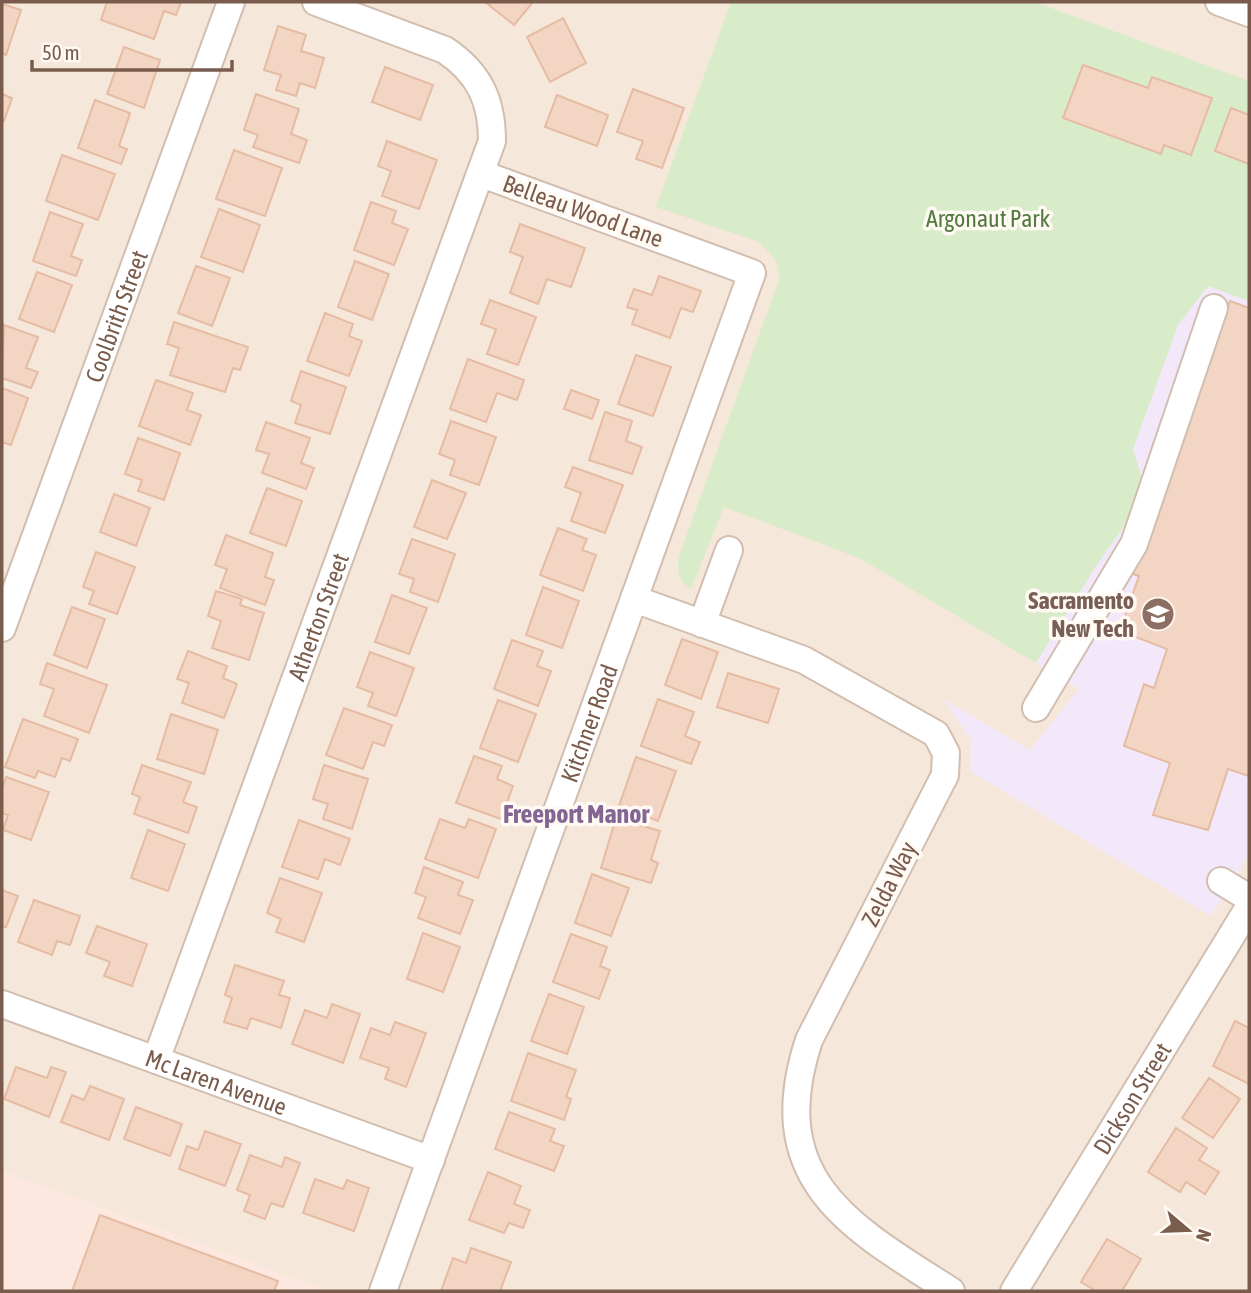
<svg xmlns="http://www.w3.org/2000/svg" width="1251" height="1293" viewBox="0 0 1251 1293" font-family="'Asap Condensed',sans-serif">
  <rect width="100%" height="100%" fill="#fdf6ec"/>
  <!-- residential -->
  <rect fill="#f5e8da" x="2" y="2" width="1247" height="1289"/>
  <!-- commercial -->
  <path fill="#fde8e0" d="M2,1171L329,1291H2Z"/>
  <!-- education -->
  <path fill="#f3e8fa" d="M1208,286L1249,301V854L1211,916L970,771L971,740L943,699L1030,750L1079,689L1036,663L1096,566L1131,516L1143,483L1133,449L1178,325Z"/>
  <!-- green -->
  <path fill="#d8ecc9" d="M731,2H1035L1249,81V301L1208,286L1178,325L1133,449L1143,483L1131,516L1096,566L1036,663L859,558L724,507L691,589C677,580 677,571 679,556L780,277L776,260L759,242L656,207Z"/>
  <!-- building -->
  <g fill="#f3d5c3" stroke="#e6bba3" stroke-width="2">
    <path d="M107,2H181L176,15L164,11L154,39L101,20Z"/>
    <path d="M485,2H533L514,25Z"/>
    <path d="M2,4L21,10L6,55L2,53Z"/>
    <path d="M563,18L586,63L550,82L527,37Z"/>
    <path d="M278,26L306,35L301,51L324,58L315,88L300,83L296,96L276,90L281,75L264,70Z"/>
    <path d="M124,47L160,60L144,108L107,94Z"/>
    <path d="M1083,65L1148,88L1152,77L1212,98L1191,155L1164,145L1161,154L1063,118Z"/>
    <path d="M385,67L433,85L420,120L372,102Z"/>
    <path d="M633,89L684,108L662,168L636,159L643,141L617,132Z"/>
    <path d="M2,94L12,98L4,121L2,120Z"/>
    <path d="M256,94L299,109L291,134L307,140L299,163L253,147L258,135L244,130Z"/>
    <path d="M557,95L608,115L597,146L545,127Z"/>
    <path d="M95,100L130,113L119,146L127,149L121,164L78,148Z"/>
    <path d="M1231,108L1249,115V164L1215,151Z"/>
    <path d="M387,141L437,160L419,209L382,196L391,171L378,166Z"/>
    <path d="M234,150L282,168L265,216L216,199Z"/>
    <path d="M62,155L115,174L98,220L46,201Z"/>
    <path d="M371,202L396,211L392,223L408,229L394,265L354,250Z"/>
    <path d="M219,209L260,225L243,272L201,257Z"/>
    <path d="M50,212L83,224L71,256L82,260L76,276L33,261Z"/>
    <path d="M520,224L585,248L571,287L547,279L538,304L510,293L523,257L510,252Z"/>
    <path d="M355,261L389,274L372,320L338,307Z"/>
    <path d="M196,266L230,278L212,326L178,313Z"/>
    <path d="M37,272L72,285L54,332L19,319Z"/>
    <path d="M659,276L701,291L693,312L681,308L670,338L632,324L637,310L627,307L634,289L652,295Z"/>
    <path d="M490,300L536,317L518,365L487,354L496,329L481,324Z"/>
    <path d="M1230,301L1249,308V776L1228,769L1208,830L1153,815L1170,763L1124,746L1144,684L1154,688L1167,649L1120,631L1139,576L1133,574Z"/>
    <path d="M325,313L353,324L349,336L362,341L349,376L307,361Z"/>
    <path d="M174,322L248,347L240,370L233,368L225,392L170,375L179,348L167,344Z"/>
    <path d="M4,325L38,337L26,368L38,372L31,388L2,378Z"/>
    <path d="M636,355L671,367L653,416L618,404Z"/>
    <path d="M468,359L524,380L517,400L497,393L486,422L450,409Z"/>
    <path d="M301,371L346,387L330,434L295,423L301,405L291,401Z"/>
    <path d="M156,380L193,393L187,410L201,415L190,445L139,426Z"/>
    <path d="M2,388L28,398L11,445L2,442Z"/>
    <path d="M571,390L599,400L592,419L564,409Z"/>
    <path d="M605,412L632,421L626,441L642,447L632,474L589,460Z"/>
    <path d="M451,421L496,437L479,485L450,475L455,460L439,454Z"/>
    <path d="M266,422L310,438L301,463L314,468L306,489L262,473L269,454L256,450Z"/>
    <path d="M138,438L180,453L164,500L138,491L142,480L125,474Z"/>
    <path d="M573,467L623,485L605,533L571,521L581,493L565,487Z"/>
    <path d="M432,480L466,493L447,539L414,527Z"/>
    <path d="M267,488L302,501L286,546L250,533Z"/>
    <path d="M114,494L150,508L136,546L100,532Z"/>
    <path d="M558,528L587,539L582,550L596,555L583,591L540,575Z"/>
    <path d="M226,535L273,553L265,577L274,580L265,605L220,588L227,569L215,565Z"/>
    <path d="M412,539L455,554L438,602L410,592L414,579L399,574Z"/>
    <path d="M96,552L135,567L117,614L89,604L94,591L83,587Z"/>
    <path d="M543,587L579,601L562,648L526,635Z"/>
    <path d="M216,591L242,599L240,605L264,613L249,660L212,648L221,621L208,616Z"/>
    <path d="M392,595L427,608L409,654L375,642Z"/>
    <path d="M72,607L105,619L87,668L54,655Z"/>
    <path d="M682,639L718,652L701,699L665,685Z"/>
    <path d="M512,640L543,651L537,666L551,671L538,706L494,689Z"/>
    <path d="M188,651L227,666L223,678L237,684L224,718L182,703L189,683L177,679Z"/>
    <path d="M370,652L414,668L396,716L368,706L373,693L357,687Z"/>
    <path d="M47,663L107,685L89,733L44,716L54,689L40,684Z"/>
    <path d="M728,673L779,689L768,723L717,707Z"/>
    <path d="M658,699L694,712L685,736L700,742L691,764L641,746Z"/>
    <path d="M498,700L536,714L518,762L480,748Z"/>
    <path d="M344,708L392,725L384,746L373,742L363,769L326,755Z"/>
    <path d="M171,714L218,730L204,774L157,759Z"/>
    <path d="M23,719L78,739L70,761L62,758L55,777L38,771L35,778L5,767Z"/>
    <path d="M474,756L502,766L497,779L513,786L501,819L456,803Z"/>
    <path d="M636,757L676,771L658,821L619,806Z"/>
    <path d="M142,765L191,782L183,802L197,807L188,833L134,814L140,797L132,794Z"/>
    <path d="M324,765L368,779L352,829L323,819L328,804L313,799Z"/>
    <path d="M6,777L49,792L31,840L3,830L8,815L2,813V789Z"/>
    <path d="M616,818L660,831L651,860L658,863L651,883L601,868Z"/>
    <path d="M440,819L465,828L469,819L496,829L478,878L425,859Z"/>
    <path d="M299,820L350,839L340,865L325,859L318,879L282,867Z"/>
    <path d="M148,830L185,844L168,891L131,878Z"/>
    <path d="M424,867L463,882L458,895L473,900L460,934L418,918L426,897L415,893Z"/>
    <path d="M592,874L629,888L611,936L575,923Z"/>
    <path d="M280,878L322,893L304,942L276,932L281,919L267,913Z"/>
    <path d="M2,890L18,896L6,927L2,926Z"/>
    <path d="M34,900L80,916L70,945L57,941L52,955L18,942Z"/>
    <path d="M97,926L147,944L132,986L104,976L110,962L86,953Z"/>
    <path d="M423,933L460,947L443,992L407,979Z"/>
    <path d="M571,934L607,947L600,966L610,970L599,999L553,982Z"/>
    <path d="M235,965L284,981L279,995L290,998L281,1028L251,1018L247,1029L224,1022L232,998L225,995Z"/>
    <path d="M549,994L584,1007L567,1054L531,1041Z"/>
    <path d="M332,1004L360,1014L343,1063L292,1044L305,1010L327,1018Z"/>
    <path d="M1235,1021L1249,1028V1084L1213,1066Z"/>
    <path d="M395,1022L426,1033L406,1087L385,1079L389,1068L360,1058L371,1028L390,1035Z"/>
    <path d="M528,1053L576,1070L566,1097L571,1099L564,1120L511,1101Z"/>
    <path d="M16,1067L47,1078L51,1067L66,1072L49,1117L4,1099Z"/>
    <path d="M1209,1078L1240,1099L1213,1138L1182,1118Z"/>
    <path d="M90,1086L124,1099L109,1140L61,1122L72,1095L84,1100Z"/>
    <path d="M136,1107L182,1124L170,1156L124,1139Z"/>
    <path d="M509,1112L555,1129L550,1141L564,1146L554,1171L495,1149Z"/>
    <path d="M1176,1128L1207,1148L1199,1160L1219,1172L1205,1194L1186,1182L1180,1192L1148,1172Z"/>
    <path d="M205,1131L241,1144L225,1186L179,1169L187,1146L198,1150Z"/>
    <path d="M250,1155L282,1167L285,1157L300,1163L283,1207L271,1203L265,1219L244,1211L250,1195L237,1190Z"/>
    <path d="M488,1172L521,1186L514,1204L530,1210L523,1228L509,1223L504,1233L469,1220Z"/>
    <path d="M315,1179L343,1189L347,1180L369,1188L354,1231L303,1213Z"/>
    <path d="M100,1215L278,1281L274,1291H72Z"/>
    <path d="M1107,1239L1141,1259L1122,1291H1096L1081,1282Z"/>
    <path d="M471,1248L511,1262L500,1291H441L453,1258L466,1263Z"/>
  </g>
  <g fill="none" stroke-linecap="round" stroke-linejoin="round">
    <defs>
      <g id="minor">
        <path d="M1219,2L1249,13"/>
        <path d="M634,599L804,660L936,734L946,753L945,775L809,1040C763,1180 849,1226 951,1291"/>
        <path d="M702,624L729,550"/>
        <path id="s1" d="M2,628L231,2"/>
        <path d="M1036,708L1134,544L1214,308"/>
        <path d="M1221,881L1249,898"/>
        <path id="s2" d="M2,1004L431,1160"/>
        <path id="s3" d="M156,1060L492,141C492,100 479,73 445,50L316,2"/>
        <path id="s4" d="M383,1291L752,273L482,174"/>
        <path id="s5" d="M1014,1291L1249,907"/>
      </g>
    </defs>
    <!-- minor casing -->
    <use href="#minor" stroke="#d1beb0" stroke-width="30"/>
    <!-- minor -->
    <use href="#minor" stroke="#fff" stroke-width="26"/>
  </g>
  <!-- icons -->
  <defs>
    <symbol id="school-disc" viewBox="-11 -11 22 22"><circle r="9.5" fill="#8d6e63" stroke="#fffaf3"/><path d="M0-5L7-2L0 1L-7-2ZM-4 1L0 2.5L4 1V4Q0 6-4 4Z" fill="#fff"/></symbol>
  </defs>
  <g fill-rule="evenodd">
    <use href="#school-disc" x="1139" y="595" width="38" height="38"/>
  </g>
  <g text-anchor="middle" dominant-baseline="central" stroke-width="7" stroke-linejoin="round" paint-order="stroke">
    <!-- street labels -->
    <g font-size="24" fill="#7a5c4d" stroke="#fffaf3">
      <text transform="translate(583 211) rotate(20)">Belleau Wood Lane</text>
      <text stroke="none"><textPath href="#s1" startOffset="332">Coolbrith Street</textPath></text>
      <text stroke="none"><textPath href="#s3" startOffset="472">Atherton Street</textPath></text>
      <text stroke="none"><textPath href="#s4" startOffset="604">Kitchner Road</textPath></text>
      <text transform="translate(889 884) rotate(-63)">Zelda Way</text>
      <text stroke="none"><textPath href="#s2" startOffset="228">Mc Laren Avenue</textPath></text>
      <text stroke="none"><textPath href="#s5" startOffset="226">Dickson Street</textPath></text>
    </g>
    <!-- park labels -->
    <g font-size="24" fill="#537a41" stroke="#fffaf3">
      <text x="988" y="218">Argonaut Park</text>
    </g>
    <!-- education labels -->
    <g font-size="24" font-weight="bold" fill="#785e54" stroke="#fffaf3" text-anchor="end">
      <text x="1134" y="600">Sacramento<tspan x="1134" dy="28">New Tech</tspan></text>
    </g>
    <!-- neighbourhood labels -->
    <g font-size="26" font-weight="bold" fill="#846695" stroke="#fffaf3">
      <text x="576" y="814">Freeport Manor</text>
    </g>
  </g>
  <!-- border -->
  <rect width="1251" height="1293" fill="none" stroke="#7a5c4d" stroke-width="7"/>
  <!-- north arrow -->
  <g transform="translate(1188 1230) rotate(109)" stroke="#fffaf3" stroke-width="5" paint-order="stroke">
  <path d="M0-5L12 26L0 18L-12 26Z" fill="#7a5c4d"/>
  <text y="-10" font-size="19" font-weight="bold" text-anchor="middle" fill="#7a5c4d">N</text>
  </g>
  <!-- scale -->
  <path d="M32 60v10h200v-10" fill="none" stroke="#7a5c4d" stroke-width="3.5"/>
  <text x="42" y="60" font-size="21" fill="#7a5c4d" stroke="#fffaf3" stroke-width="5" paint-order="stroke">50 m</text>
</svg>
